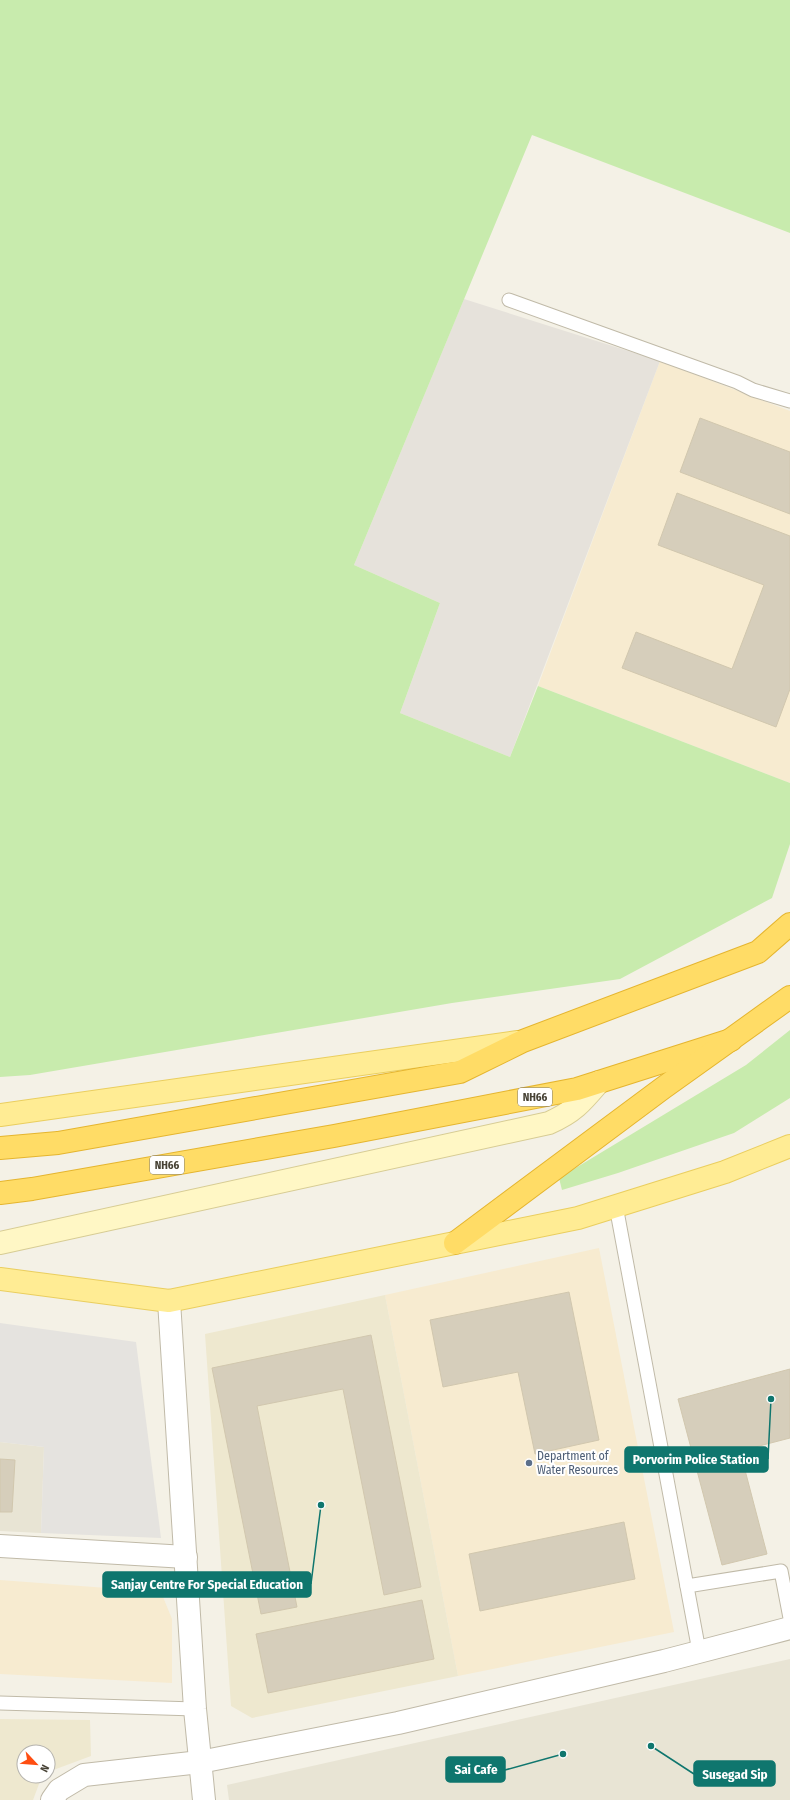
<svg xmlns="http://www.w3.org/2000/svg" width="790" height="1800" viewBox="0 0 790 1800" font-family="'Fira Sans Condensed',sans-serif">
  <rect width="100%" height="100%" fill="#f4f1e6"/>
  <!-- residential -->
  <g fill="#e8e4d4">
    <path d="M0,1442L44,1447L41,1533L0,1531Z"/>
    <path d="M790,1659V1800H229L227,1785Z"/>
  </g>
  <!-- commercial -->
  <g fill="#f7ebd0">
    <path d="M660,361L790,411V783L538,686Z"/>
    <path d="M599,1248L674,1632L458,1676L385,1295Z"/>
    <path d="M0,1580L161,1592L172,1619V1683L0,1674Z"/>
  </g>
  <!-- industrial -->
  <path fill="#e6e2db" d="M464,299L660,361L510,757L400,713L440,603L354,565Z"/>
  <!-- education -->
  <g fill="#eee8cf">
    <path d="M385,1295L458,1676L252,1718L231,1706L205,1334Z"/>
    <path d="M0,1719L90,1720L91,1756L48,1772V1752H24V1776H42L33,1800H0Z"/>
  </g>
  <!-- green -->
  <g fill="#c8ebad">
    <path d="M0,0H790V233L532,135L354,565L440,603L400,713L510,757L538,686L790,783V844L772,898L620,979L452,1003L30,1075L0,1077Z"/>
    <path d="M790,1030V1098L734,1133L618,1173L562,1190L559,1178L746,1065Z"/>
  </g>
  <!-- parking -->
  <path fill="#e5e3df" d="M0,1323L136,1342L161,1538L41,1533L44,1447L0,1442Z"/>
  <!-- building -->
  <g fill="#d6cebb" stroke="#d1c7ae">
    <path d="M700,418L790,452V514L680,472Z"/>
    <path d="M677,493L790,536V689L776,727L622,668L636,632L732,669L764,585L658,545Z"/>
    <path d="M569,1292L599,1440L535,1454L518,1372L443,1387L430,1320Z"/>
    <path d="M371,1335L421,1587L384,1595L343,1389L257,1406L297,1607L261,1614L212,1368Z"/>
    <path d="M790,1369V1438L740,1451L767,1554L722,1565L678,1399Z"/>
    <path d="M0,1459L15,1460L12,1512H0Z"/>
    <path d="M624,1522L635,1579L480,1611L469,1554Z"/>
    <path d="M422,1600L434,1659L268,1693L256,1634Z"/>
  </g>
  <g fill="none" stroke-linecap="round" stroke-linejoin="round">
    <defs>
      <g id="lane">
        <path d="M509,300L737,382L753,390L790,401"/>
        <path d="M616,1206L699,1651"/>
        <path d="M687,1586L781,1571L790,1618"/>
        <path d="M0,1703L195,1709"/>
      </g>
      <g id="street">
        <path d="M169,1301L195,1709L204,1800"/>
        <path d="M0,1546L186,1557"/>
        <path d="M52,1800L59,1790L84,1775L200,1762L398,1723L664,1661L790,1628"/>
      </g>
      <path id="secondary" d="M0,1243L549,1123C574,1112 582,1102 599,1082"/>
      <g id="primary">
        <path d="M0,1115L518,1042"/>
        <path d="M0,1279L169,1301L578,1218L725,1172L790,1146"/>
      </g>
      <g id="highway">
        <path d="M0,1148L58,1143L460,1072L523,1041L758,952L790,924"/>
        <path d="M0,1193L32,1189L334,1136L577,1089L731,1040"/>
        <path d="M455,1243L663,1088L790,997"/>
      </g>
    </defs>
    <!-- lane casing -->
    <use href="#lane" stroke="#c0baa8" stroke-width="15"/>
    <!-- street casing -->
    <use href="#street" stroke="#c0baa8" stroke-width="24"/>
    <!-- secondary casing -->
    <use href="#secondary" stroke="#d7cc94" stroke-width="24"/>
    <!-- primary casing -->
    <use href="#primary" stroke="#eace5f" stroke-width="24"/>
    <!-- highway casing -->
    <use href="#highway" stroke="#e5b52f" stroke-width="24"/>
    <!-- lane -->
    <use href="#lane" stroke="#fff" stroke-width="13"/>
    <!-- street -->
    <use href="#street" stroke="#fff" stroke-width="22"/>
    <!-- secondary -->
    <use href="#secondary" stroke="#fff7c5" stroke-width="22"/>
    <!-- primary -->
    <use href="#primary" stroke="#ffec94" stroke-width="22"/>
    <!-- highway -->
    <use href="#highway" stroke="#ffdc66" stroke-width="22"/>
  </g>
  <!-- markers -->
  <circle fill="#5c6f8a" stroke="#fff" stroke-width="1.5" cx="529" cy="1463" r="4"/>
  <g text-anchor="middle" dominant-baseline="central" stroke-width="4" stroke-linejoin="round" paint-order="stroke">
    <!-- shield labels -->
    <g fill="#fff" stroke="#7e7b72" stroke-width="1">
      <rect x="518" y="1088" width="34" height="18" rx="3"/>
      <rect x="150" y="1156" width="34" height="18" rx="3"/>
    </g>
    <g font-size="11" font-weight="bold" fill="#474235">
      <text x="535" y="1097">NH66</text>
      <text x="167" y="1165">NH66</text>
    </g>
    <!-- service labels -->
    <g font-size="12" fill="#4e5e75" stroke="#fff" text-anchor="start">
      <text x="537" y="1456">Department of<tspan x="537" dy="14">Water Resources</tspan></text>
    </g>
  </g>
  <!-- callouts -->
  <path fill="none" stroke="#0f766e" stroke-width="1.5" d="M771 1399L768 1459M321 1505L311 1584M563 1754L505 1770M651 1746L694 1774"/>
  <g fill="#0f766e" stroke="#fff" stroke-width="1.5">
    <circle cx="771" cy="1399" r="4"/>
    <circle cx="321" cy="1505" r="4"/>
    <circle cx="563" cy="1754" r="4"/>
    <circle cx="651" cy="1746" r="4"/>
  </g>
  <g fill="#0f766e" stroke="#0f766e" stroke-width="1.5">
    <rect x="625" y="1447" width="143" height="25" rx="4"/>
    <rect x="103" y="1572" width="208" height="25" rx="4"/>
    <rect x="446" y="1757" width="59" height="25" rx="4"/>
    <rect x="694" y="1761" width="81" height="25" rx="4"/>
  </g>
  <g font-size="13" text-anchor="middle" font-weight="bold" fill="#fff">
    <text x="696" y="1464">Porvorim Police Station</text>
    <text x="207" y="1589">Sanjay Centre For Special Education</text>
    <text x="476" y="1774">Sai Cafe</text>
    <text x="735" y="1779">Susegad Sip</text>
  </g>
  <!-- north arrow -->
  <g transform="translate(36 1764) rotate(116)"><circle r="19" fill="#ffffff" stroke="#b5b3ae"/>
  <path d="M0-3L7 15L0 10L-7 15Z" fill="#ff4e12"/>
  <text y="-6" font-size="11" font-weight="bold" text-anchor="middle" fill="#474235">N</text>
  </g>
</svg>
